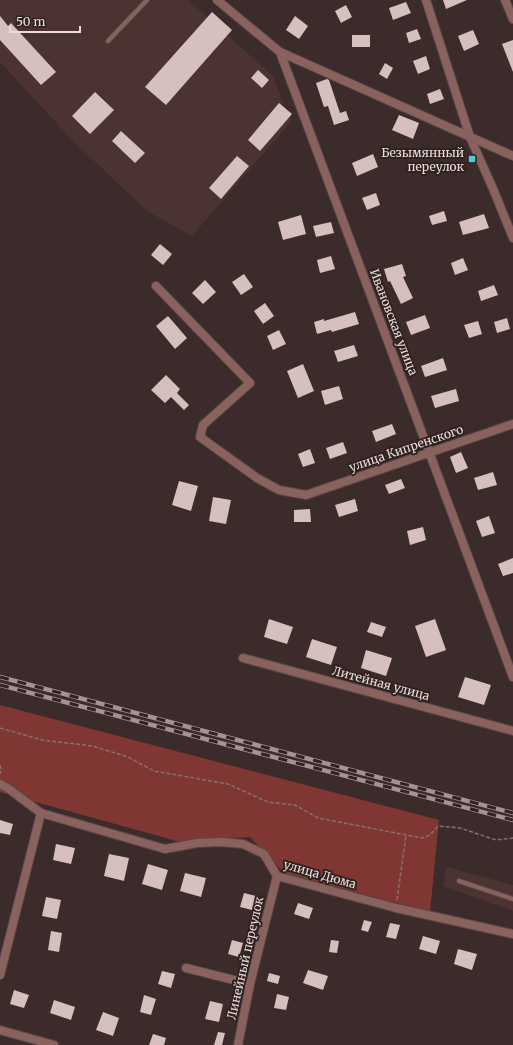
<svg xmlns="http://www.w3.org/2000/svg" width="513" height="1045" viewBox="0 0 513 1045" font-family="Merriweather,serif">
  <rect width="100%" height="100%" fill="#3b2b2a"/>
  <!-- built -->
  <g fill="#4a3331">
    <path d="M0,0H188L273,76L291,122L192,236L147,211L73,141L0,62Z"/>
    <path d="M447,867L513,885V911L443,886Z"/>
  </g>
  <!-- green -->
  <path fill="#803733" d="M0,705L439,820L430,912L284,873L250,837L180,842L0,792Z"/>
  <!-- building -->
  <g fill="#d5c0bd">
    <path d="M443,0H467L446,9Z"/>
    <path d="M406,2L411,13L393,20L389,8Z"/>
    <path d="M346,5L352,17L341,23L335,11Z"/>
    <path d="M212,12L232,30L166,105L145,87Z"/>
    <path d="M0,16L8,26L11,23L56,72L41,85L0,40Z"/>
    <path d="M295,16L308,26L299,39L286,30Z"/>
    <path d="M417,29L421,39L409,43L406,33Z"/>
    <path d="M473,30L479,44L464,51L458,36Z"/>
    <rect x="352" y="35" width="18" height="12"/>
    <path d="M513,40V72L502,44Z"/>
    <path d="M426,56L430,69L418,74L413,61Z"/>
    <path d="M385,63L393,68L387,79L379,74Z"/>
    <path d="M258,70L269,80L262,88L251,78Z"/>
    <path d="M327,79L329,80L340,113L346,111L349,120L334,125L328,106L324,107L316,83Z"/>
    <path d="M440,89L444,99L430,104L427,94Z"/>
    <path d="M95,92L114,110L90,134L72,116Z"/>
    <path d="M279,103L292,114L260,151L248,140Z"/>
    <path d="M399,115L419,123L413,139L392,130Z"/>
    <path d="M121,131L145,153L135,163L112,141Z"/>
    <path d="M373,154L378,167L357,176L352,163Z"/>
    <path d="M237,156L249,166L221,199L209,188Z"/>
    <path d="M376,193L380,205L367,210L362,198Z"/>
    <path d="M444,211L447,221L432,225L429,216Z"/>
    <path d="M484,214L489,228L463,235L459,222Z"/>
    <path d="M301,215L306,234L283,240L278,222Z"/>
    <path d="M331,222L334,233L316,237L313,226Z"/>
    <path d="M160,244L172,254L163,265L151,255Z"/>
    <path d="M331,256L335,269L320,273L317,260Z"/>
    <path d="M463,258L468,270L455,275L451,263Z"/>
    <path d="M402,264L406,276L403,277L413,298L401,304L390,281L388,282L384,269Z"/>
    <path d="M244,274L253,287L241,295L232,282Z"/>
    <path d="M205,280L216,292L203,304L192,293Z"/>
    <path d="M494,285L498,295L481,301L478,291Z"/>
    <path d="M265,303L274,316L263,324L254,311Z"/>
    <path d="M355,312L359,324L332,332L331,330L317,334L314,322L324,319V321Z"/>
    <path d="M425,315L430,328L411,335L406,322Z"/>
    <path d="M168,316L187,338L175,349L156,326Z"/>
    <path d="M507,318L510,329L497,333L494,322Z"/>
    <path d="M478,321L482,334L469,338L464,325Z"/>
    <path d="M279,330L286,344L273,350L267,336Z"/>
    <path d="M354,345L358,356L338,362L334,351Z"/>
    <path d="M443,358L447,370L425,377L421,366Z"/>
    <path d="M303,364L314,391L298,398L287,371Z"/>
    <path d="M166,375L180,389L177,393L189,405L184,410L171,397L165,403L151,390Z"/>
    <path d="M339,386L343,399L325,405L321,391Z"/>
    <path d="M456,389L459,401L435,408L431,396Z"/>
    <path d="M392,424L396,434L376,442L372,431Z"/>
    <path d="M343,442L347,453L330,459L326,448Z"/>
    <path d="M310,449L315,463L303,467L298,454Z"/>
    <path d="M461,452L468,468L456,473L450,457Z"/>
    <path d="M493,472L497,485L478,490L474,478Z"/>
    <path d="M401,479L405,488L389,494L385,485Z"/>
    <path d="M179,481L198,486L191,511L172,505Z"/>
    <path d="M213,497L231,500L226,524L209,521Z"/>
    <path d="M355,499L358,511L339,517L335,505Z"/>
    <path d="M310,509L311,522H294V510Z"/>
    <path d="M489,516L495,533L482,537L476,521Z"/>
    <path d="M423,527L426,540L410,545L407,531Z"/>
    <path d="M513,558V573L503,576L498,564Z"/>
    <path d="M269,619L293,627L287,644L264,637Z"/>
    <path d="M435,619L446,650L426,657L415,626Z"/>
    <path d="M371,622L386,627L382,637L367,632Z"/>
    <path d="M312,639L337,647L331,665L306,657Z"/>
    <path d="M366,650L392,658L386,676L361,668Z"/>
    <path d="M465,677L491,685L484,705L458,697Z"/>
    <path d="M0,820L13,824L10,835L0,833Z"/>
    <path d="M56,844L75,848L71,864L53,860Z"/>
    <path d="M109,854L129,858L124,881L104,876Z"/>
    <path d="M148,864L168,870L162,890L142,884Z"/>
    <path d="M185,873L206,878L201,897L180,891Z"/>
    <path d="M244,893L256,896L252,910L240,907Z"/>
    <path d="M46,897L61,900L57,919L42,916Z"/>
    <path d="M298,903L313,908L309,919L294,914Z"/>
    <path d="M364,920L372,922L368,932L361,930Z"/>
    <path d="M390,923L400,925L396,939L386,937Z"/>
    <path d="M51,931L62,933L59,952L48,950Z"/>
    <path d="M423,936L440,941L436,954L419,949Z"/>
    <path d="M232,940L243,943L239,957L228,954Z"/>
    <path d="M331,940L339,941L337,953L329,952Z"/>
    <path d="M458,949L477,954L472,970L454,964Z"/>
    <path d="M308,970L328,976L323,990L303,983Z"/>
    <path d="M162,971L175,974L171,988L158,984Z"/>
    <path d="M269,973L280,976L278,984L267,981Z"/>
    <path d="M14,990L29,995L24,1008L10,1004Z"/>
    <path d="M277,994L289,997L286,1010L274,1008Z"/>
    <path d="M144,995L156,999L151,1015L140,1012Z"/>
    <path d="M54,1000L75,1007L71,1020L50,1013Z"/>
    <path d="M210,1001L223,1004L219,1022L205,1019Z"/>
    <path d="M103,1012L119,1018L113,1036L96,1030Z"/>
    <path d="M218,1032L225,1033L222,1045H214Z"/>
    <path d="M153,1034L166,1038L164,1045H149Z"/>
  </g>
  <g fill="none" stroke-linecap="round" stroke-linejoin="round">
    <defs>
      <g id="service">
        <path d="M108,41L147,0"/>
        <path d="M459,881L513,899"/>
      </g>
      <g id="minor">
        <path d="M217,0L280,52L513,677"/>
        <path d="M426,0L470,137L494,191L513,238"/>
        <path d="M505,0L513,19"/>
        <path d="M280,52L513,156"/>
        <path d="M156,286L250,383L203,425L200,437L257,478L279,490L306,495L513,424"/>
        <path d="M243,658L513,731"/>
        <path d="M0,784L9,789L41,813L165,849L197,843L220,842L243,844L264,854L277,876L396,908L513,934"/>
        <path d="M186,968L250,984"/>
        <path d="M0,975L41,813"/>
        <path d="M0,1030L54,1045"/>
        <path d="M238,1045L250,984L277,876"/>
      </g>
    </defs>
    <!-- service casing -->
    <use href="#service" stroke="#574746" stroke-width="6"/>
    <!-- minor casing -->
    <use href="#minor" stroke="#574746" stroke-width="10"/>
    <!-- path -->
    <g stroke="#807271" stroke-width="1.5" stroke-dasharray="4 2" stroke-linecap="butt">
      <path d="M0,728L42,740L92,746L128,757L154,771L228,784L268,802L295,805L318,818L422,838L430,835L438,826L460,828L496,840L513,838"/>
      <path d="M0,765L1,769L0,774"/>
      <path d="M397,900L406,835"/>
    </g>
    <!-- service -->
    <use href="#service" stroke="#89625e" stroke-width="4"/>
    <!-- minor -->
    <use href="#minor" stroke="#89625e" stroke-width="8"/>
    <defs>
      <g id="rail">
        <path d="M0,677L513,813"/>
        <path d="M0,685L513,820"/>
      </g>
    </defs>
    <!-- rail casing -->
    <use href="#rail" stroke="#a19493" stroke-width="4.5"/>
    <!-- rail -->
    <use href="#rail" stroke="#312220" stroke-width="3" stroke-dasharray="9" stroke-linecap="butt"/>
  </g>
  <!-- markers -->
  <rect fill="#52cbd8" stroke="#312220" stroke-width="1.5" x="468" y="155" width="8" height="8" rx="2"/>
  <g text-anchor="middle" dominant-baseline="central" stroke-width="4" stroke-linejoin="round" paint-order="stroke">
    <!-- poi labels -->
    <g font-size="12" fill="#e8dddc" stroke="#312220" text-anchor="end">
      <text x="464" y="152">Безымянный<tspan x="464" dy="14">переулок</tspan></text>
    </g>
    <!-- street labels -->
    <g font-size="12" fill="#e8dddc" stroke="#312220">
      <text transform="translate(394 322) rotate(69)">Ивановская улица</text>
      <text transform="translate(406 448) rotate(-19)">улица Кипренского</text>
      <text transform="translate(381 683) rotate(15)">Литейная улица</text>
      <text transform="translate(320 874) rotate(16)">улица Дюма</text>
      <text transform="translate(245 958) rotate(-77)">Линейный переулок</text>
    </g>
  </g>
  <!-- scale -->
  <path d="M10 26v6h70v-6" fill="none" stroke="#e8dddc" stroke-width="2"/>
  <text x="16" y="26" font-size="12" fill="#e8dddc" stroke="#312220" stroke-width="3" paint-order="stroke">50 m</text>
</svg>
